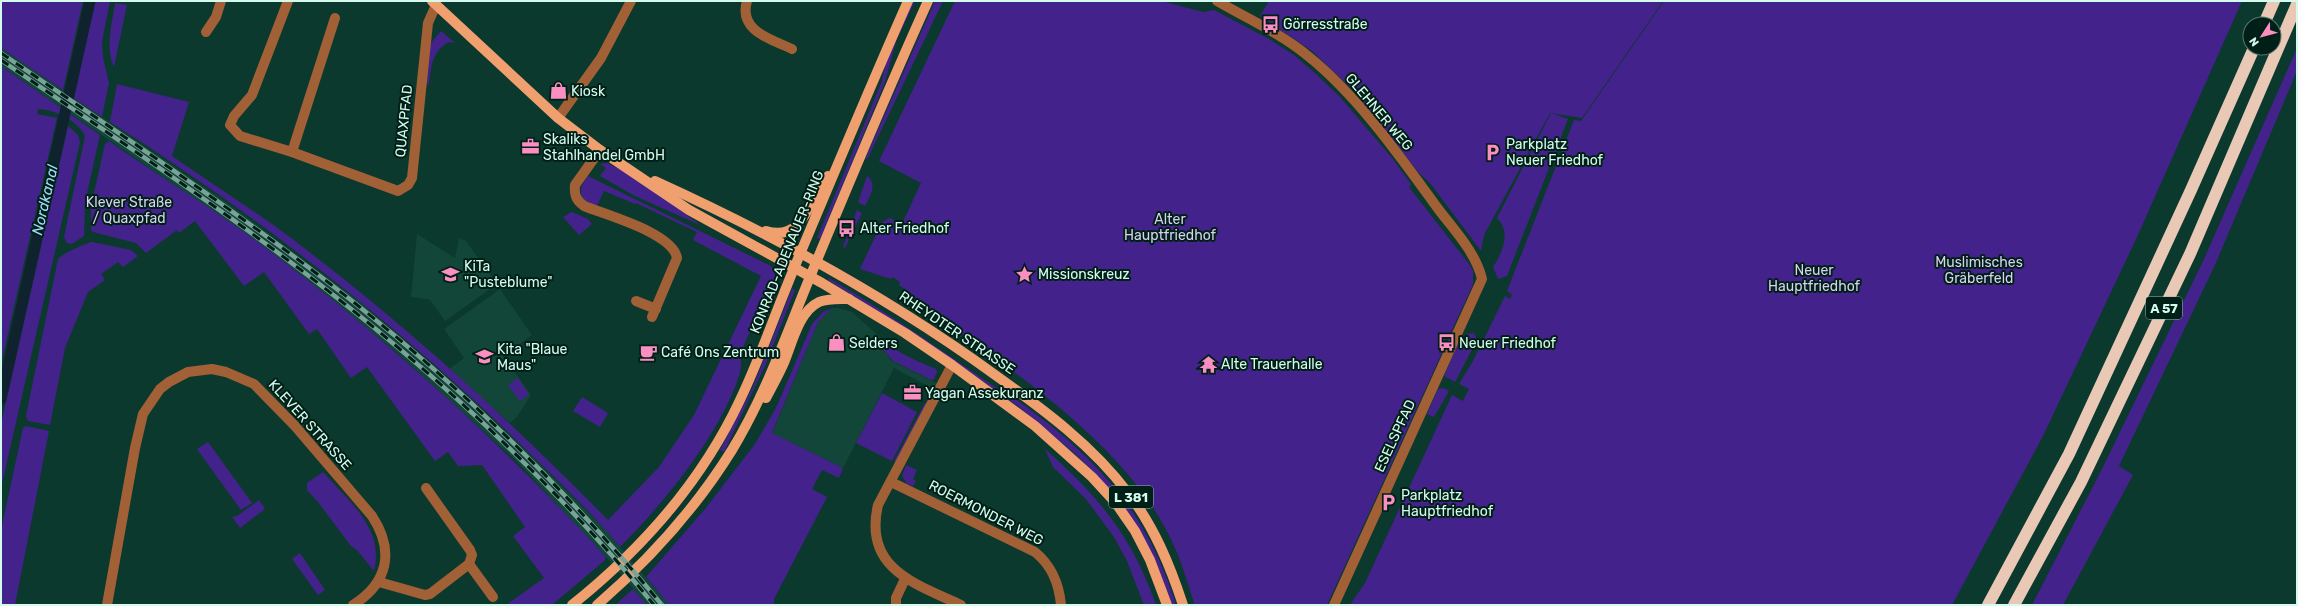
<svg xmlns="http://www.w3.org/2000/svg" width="2298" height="606" viewBox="0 0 2298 606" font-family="Rubik,sans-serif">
  <rect width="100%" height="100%" fill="#0b392d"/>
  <!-- built -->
  <g fill="#114638">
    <path d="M1,48L226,202L359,301L457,386L526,450L603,527L669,605H647L606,557L515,460L396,352L259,243L1,66Z"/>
    <path d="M417,234L455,258L459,238L466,241L497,284L445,321L430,300L411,297Z"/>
    <path d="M500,289L532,335L503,356L531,395L517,417L510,423L449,369L464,358L444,329Z"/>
    <path d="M832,308H838L852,312L882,339L879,345L892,361L940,385L937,391L894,368L843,468L772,434L818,322Z"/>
  </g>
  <!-- green -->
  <g fill="#44228c">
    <path d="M1,1H83L63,90L1,48Z"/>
    <path d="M95,1H110L102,42L103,57L109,83L102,117L74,98Z"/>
    <path d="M912,1H915L896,41L885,82L820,239L817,238L882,81L886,61Z"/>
    <path d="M935,1H943L867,160L866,157Z"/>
    <path d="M955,1H1161L1203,12L1214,10L1269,39L1294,55L1316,74L1340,97L1392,158L1411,184L1409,187L1469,264L1473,271V284L1448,339L1446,337L1443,344L1445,346L1327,605H1195C1188,586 1183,566 1175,548C1135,455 1031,383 951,327C932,314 918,297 899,285L900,282L893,277L891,279L860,269L882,222L890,218L902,224L921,183L879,161Z"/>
    <path d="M1269,1H1663L1582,118L1550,113L1484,235L1481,251L1430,183L1418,172L1357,94L1312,51L1260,16Z"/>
    <path d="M1664,1H2242L2137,237L2043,436L1952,605H1350L1365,583L1452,395L1463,401L1469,389L1459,384L1473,361L1505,296L1510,299L1512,295L1507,291L1574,120L1581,121Z"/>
    <path d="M115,3L127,5L114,67C105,47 112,24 115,3Z"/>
    <path d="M441,31L455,43L449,42C432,50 431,68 429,84L424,83L430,44Z"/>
    <path d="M2297,48V71L2215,265L2119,466L2133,475L2063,605H2032L2102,469L2204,259Z"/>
    <path d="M1,66L100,135L85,202L84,236L72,244L67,243L64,237L85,136C79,121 53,109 38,109L37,114L57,118L1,364Z"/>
    <path d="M117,84L189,102L172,156C205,179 239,201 272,224C392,312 504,414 608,520L659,467L694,415L761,276L693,240L697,232L636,203L635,204L604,191L597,206L586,202L581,195V187L588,176L771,266C785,285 761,306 754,323C750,333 744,342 742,352C740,359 742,368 739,376C719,436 664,503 620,547C587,507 548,471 510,434C388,317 252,212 110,122Z"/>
    <path d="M1551,113L1568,119L1507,276L1498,279L1493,267C1502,253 1512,233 1497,218Z"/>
    <path d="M68,126L78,135L80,142L1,488V424Z"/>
    <path d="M109,141C157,175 211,207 259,243C385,337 500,441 606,557L605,560L552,605H506L544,578L513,536L525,527L482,465L458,466L448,452L435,461L367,367L351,378L317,329L309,334L264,272L244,286L195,221L179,233L177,230L146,253L136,243L93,232L91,230V206L105,144Z"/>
    <path d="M607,163L637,178L700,225L635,196L600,176L606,168L600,164Z"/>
    <path d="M867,176C878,184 870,196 865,206L858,202Z"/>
    <path d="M857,210L862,213L845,248L843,247Z"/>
    <path d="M572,212L588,219L592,224L579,235L563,217Z"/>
    <path d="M92,242L131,250L138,256L123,267L118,262L101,274L105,280L88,292L65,348L50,425L28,421L26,416L58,259C62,254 86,243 92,242Z"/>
    <path d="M829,278C883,310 934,345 986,381C998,389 1012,396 1024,405C1099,461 1148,514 1176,605H1172L1153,555L1096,474L1074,453L1019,407L930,344L828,280Z"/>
    <path d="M792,289L795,290L765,366L724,452L720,450L753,387Z"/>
    <path d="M832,308L818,322L772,433L843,468L839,478L822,470L812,489L827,497L774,599V605H669L646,577L705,509L755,444L776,408L812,324L823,312Z"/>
    <path d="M1474,333L1477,340L1455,382L1444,376L1459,342L1468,334Z"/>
    <path d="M882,340C898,353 917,361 936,369L937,372L934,379L931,380L893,361L879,345Z"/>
    <path d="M518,378L529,394L520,401L508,385Z"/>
    <path d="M1443,388L1449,391L1434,417L1427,414L1438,389Z"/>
    <path d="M882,393L917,412L892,461L856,443Z"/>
    <path d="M582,397L608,413L600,427L573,411Z"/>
    <path d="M925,403L928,404L897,463L894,461Z"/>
    <path d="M26,426L49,431L15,605H1V530L23,428Z"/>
    <path d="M208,442L252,503L241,510L197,449Z"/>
    <path d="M1045,449C1099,497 1132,536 1156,605H1144L1127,561L1114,537L1086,499L1053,467Z"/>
    <path d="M906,465L917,470L913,479L916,481L913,486L907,484L902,476Z"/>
    <path d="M323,472C348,501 385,528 374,571L357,550L351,546L318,502L307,490V483Z"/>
    <path d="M259,500L265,509L240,528L232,517L237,516Z"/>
    <path d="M300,553L325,590L318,595L292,559Z"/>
    <path d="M633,589L647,605H615Z"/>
  </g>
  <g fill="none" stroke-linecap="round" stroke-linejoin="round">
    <!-- canal -->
    <path stroke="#0e232d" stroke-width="11" d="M1,399L90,1"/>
    <!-- minor -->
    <g stroke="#a26037" stroke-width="10">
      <path d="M288,1L252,95L234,116L230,125L240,136L292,152"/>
      <path d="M747,1C738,31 771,39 792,49"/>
      <path d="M1217,1C1248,19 1280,33 1308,56C1359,97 1401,158 1439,210C1455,231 1476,253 1482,279L1334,605"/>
      <path d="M335,18L292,152L398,191L408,185L412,178L428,23L436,5"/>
      <path d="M206,32L216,17L221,1"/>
      <path d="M558,118L601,58L631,1"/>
      <path d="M600,150L575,185C574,195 576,200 584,206C606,215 673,233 677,258L652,317"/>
      <path d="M636,301L656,309"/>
      <path d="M952,365L878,505C863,569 916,584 961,605"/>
      <path d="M891,482L1035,552C1052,566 1059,583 1061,605"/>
      <path d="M426,488L470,550L472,555L469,564"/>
      <path d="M379,582L425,595L430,594L469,564L493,597"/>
      <path d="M107,605L135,448L143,414L160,389L169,382L188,372L212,369L226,372L254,384L295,426L372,516C395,551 388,583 353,605"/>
      <path d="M896,605V598L905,579"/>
    </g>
    <!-- major -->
    <g stroke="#f09f6f" stroke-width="10">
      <path d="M432,1L558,118L600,150L689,210L822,283L905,333L952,365L1035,426L1092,477L1115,502L1135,531L1150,560L1167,605"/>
      <path d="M655,181C776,236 890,298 998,377C1044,410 1093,446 1128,493C1154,526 1170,565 1183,605"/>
      <path d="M766,231C805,243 810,196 828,176"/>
      <path d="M766,398C772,387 778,376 783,365C792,345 798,312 819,302C828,298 840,299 849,299"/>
      <path d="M572,605C642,549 702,481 740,400C761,356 776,311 795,266C832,178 869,89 908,1"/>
      <path d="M597,605C649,560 696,508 732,450C765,396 786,335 810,277C848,185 887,92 928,1"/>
    </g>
    <!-- highway -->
    <g stroke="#e9c8b5" stroke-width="12">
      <path d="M2264,24L2274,1"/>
      <path d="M1988,605L2069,454L2191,190L2254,48"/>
      <path d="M2014,605L2081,482L2190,254L2297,4"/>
    </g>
    <defs>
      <g id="rail">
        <path d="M1,53C121,135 242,214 356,304C468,393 571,495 662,605"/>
        <path d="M1,60C88,120 177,178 262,241C406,346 541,467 654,605"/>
      </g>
    </defs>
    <!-- rail casing -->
    <use href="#rail" stroke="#79a396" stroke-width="4.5"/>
    <!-- rail -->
    <use href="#rail" stroke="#001f16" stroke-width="3" stroke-dasharray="9" stroke-linecap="butt"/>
  </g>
  <!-- icons -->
  <defs>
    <symbol id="bus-bare" viewBox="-9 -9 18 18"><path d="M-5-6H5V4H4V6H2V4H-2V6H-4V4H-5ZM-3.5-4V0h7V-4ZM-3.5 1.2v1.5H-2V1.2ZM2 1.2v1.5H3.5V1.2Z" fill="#fc8fc2" stroke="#001f16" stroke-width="2.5" paint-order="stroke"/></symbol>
    <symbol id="shop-bare" viewBox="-9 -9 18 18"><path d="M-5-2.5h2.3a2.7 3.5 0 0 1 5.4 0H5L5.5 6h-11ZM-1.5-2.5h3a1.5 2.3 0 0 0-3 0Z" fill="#fc8fc2" stroke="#001f16" stroke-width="2.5" paint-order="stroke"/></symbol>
    <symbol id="office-bare" viewBox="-9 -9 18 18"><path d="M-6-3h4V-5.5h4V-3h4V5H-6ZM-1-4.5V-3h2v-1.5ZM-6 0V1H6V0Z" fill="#fc8fc2" stroke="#001f16" stroke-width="2.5" paint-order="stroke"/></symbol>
    <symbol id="parking-bare" viewBox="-9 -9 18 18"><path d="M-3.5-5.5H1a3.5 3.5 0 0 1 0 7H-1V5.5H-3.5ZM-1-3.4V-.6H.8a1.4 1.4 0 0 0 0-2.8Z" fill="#fc8fc2" stroke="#001f16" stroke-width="2.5" paint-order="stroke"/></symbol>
    <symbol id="school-bare" viewBox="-9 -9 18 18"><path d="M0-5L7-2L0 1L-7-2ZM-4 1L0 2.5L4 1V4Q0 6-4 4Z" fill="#fc8fc2" stroke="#001f16" stroke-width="2.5" paint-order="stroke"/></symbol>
    <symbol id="sight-bare" viewBox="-9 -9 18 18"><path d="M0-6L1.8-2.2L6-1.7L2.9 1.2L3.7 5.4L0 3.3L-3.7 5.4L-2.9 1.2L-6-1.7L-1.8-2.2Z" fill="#fc8fc2" stroke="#001f16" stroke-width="2.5" paint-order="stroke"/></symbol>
    <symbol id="cafe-bare" viewBox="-9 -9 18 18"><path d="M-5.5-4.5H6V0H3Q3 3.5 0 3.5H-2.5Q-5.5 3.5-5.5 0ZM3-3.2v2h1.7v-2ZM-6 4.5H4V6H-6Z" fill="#fc8fc2" stroke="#001f16" stroke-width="2.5" paint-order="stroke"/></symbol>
    <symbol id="temple-bare" viewBox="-9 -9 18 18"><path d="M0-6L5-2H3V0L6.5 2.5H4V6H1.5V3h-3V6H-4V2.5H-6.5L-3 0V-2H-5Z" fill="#fc8fc2" stroke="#001f16" stroke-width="2.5" paint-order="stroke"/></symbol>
  </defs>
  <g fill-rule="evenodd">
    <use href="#bus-bare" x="1258" y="12" width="25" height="25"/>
    <use href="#shop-bare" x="546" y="78" width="25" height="25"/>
    <use href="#office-bare" x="518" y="134" width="25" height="25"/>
    <use href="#parking-bare" x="1480" y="140" width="25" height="25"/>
    <use href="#bus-bare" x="834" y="216" width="25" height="25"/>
    <use href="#school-bare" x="438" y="262" width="25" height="25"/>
    <use href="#sight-bare" x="1012" y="262" width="25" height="25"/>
    <use href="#shop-bare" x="824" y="330" width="25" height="25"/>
    <use href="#bus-bare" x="1434" y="330" width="25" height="25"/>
    <use href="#cafe-bare" x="636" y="340" width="25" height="25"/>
    <use href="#school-bare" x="472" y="344" width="25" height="25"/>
    <use href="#temple-bare" x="1196" y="352" width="25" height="25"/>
    <use href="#office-bare" x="900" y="380" width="25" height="25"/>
    <use href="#parking-bare" x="1376" y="490" width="25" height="25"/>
  </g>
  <g text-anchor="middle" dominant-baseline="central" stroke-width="4" stroke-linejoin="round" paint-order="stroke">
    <!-- shield labels -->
    <g fill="#001f16" stroke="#94b9ac" stroke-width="1">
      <rect x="2146" y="297" width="36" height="22" rx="3"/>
      <rect x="1109" y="486" width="44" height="22" rx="3"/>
    </g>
    <g font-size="13" font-weight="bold" fill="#d4fbed">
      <text x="2164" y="308">A 57</text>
      <text x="1131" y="497">L 381</text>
    </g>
    <!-- poi labels -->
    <g font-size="14" fill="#d4fbed" stroke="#001f16" text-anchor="start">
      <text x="1283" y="24">Görresstraße</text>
      <text x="571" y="91">Kiosk</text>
      <text x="543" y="139">Skaliks<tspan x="543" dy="16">Stahlhandel GmbH</tspan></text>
      <text x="1506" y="144">Parkplatz<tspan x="1506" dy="16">Neuer Friedhof</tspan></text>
      <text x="860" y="228">Alter Friedhof</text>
      <text x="464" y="266">KiTa<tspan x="464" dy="16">"Pusteblume"</tspan></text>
      <text x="1038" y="274">Missionskreuz</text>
      <text x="849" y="343">Selders</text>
      <text x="1459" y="343">Neuer Friedhof</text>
      <text x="497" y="349">Kita "Blaue<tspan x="497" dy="16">Maus"</tspan></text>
      <text x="661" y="352">Café Ons Zentrum</text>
      <text x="1221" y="364">Alte Trauerhalle</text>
      <text x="925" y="393">Yagan Assekuranz</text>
      <text x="1401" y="495">Parkplatz<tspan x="1401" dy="16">Hauptfriedhof</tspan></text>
    </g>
    <!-- street labels -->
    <g font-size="14" fill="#d4fbed" stroke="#001f16">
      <text transform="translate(1379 112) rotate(50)">GLEHNER WEG</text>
      <text transform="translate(404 121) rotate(-84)">QUAXPFAD</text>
      <text transform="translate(787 252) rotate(-68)">KONRAD-ADENAUER-RING</text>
      <text transform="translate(957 333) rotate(34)">RHEYDTER STRASSE</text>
      <text transform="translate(310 425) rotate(48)">KLEVER STRASSE</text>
      <text transform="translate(1395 436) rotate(-65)">ESELSPFAD</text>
      <text transform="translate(986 513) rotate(27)">ROERMONDER WEG</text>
    </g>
    <!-- park labels -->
    <g font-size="14" fill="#d6d2ef" stroke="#001f16">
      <text x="129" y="202">Klever Straße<tspan x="129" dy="16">/ Quaxpfad</tspan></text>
      <text x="1170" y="219">Alter<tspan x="1170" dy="16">Hauptfriedhof</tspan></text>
      <text x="1979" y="262">Muslimisches<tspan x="1979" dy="16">Gräberfeld</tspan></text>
      <text x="1814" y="270">Neuer<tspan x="1814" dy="16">Hauptfriedhof</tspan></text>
    </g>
    <!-- water labels -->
    <g font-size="15" font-style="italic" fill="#9ddcfd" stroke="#001f16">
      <text transform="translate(45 200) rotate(-77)">Nordkanal</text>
    </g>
  </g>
  <!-- border -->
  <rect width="2298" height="606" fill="none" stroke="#d4fbed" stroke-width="4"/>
  <!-- north arrow -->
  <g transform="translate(2262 36) rotate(234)"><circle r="19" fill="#001f16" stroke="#55776c"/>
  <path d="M0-3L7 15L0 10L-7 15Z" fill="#fc8fc2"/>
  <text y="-6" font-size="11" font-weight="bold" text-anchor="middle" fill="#d4fbed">N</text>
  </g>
</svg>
